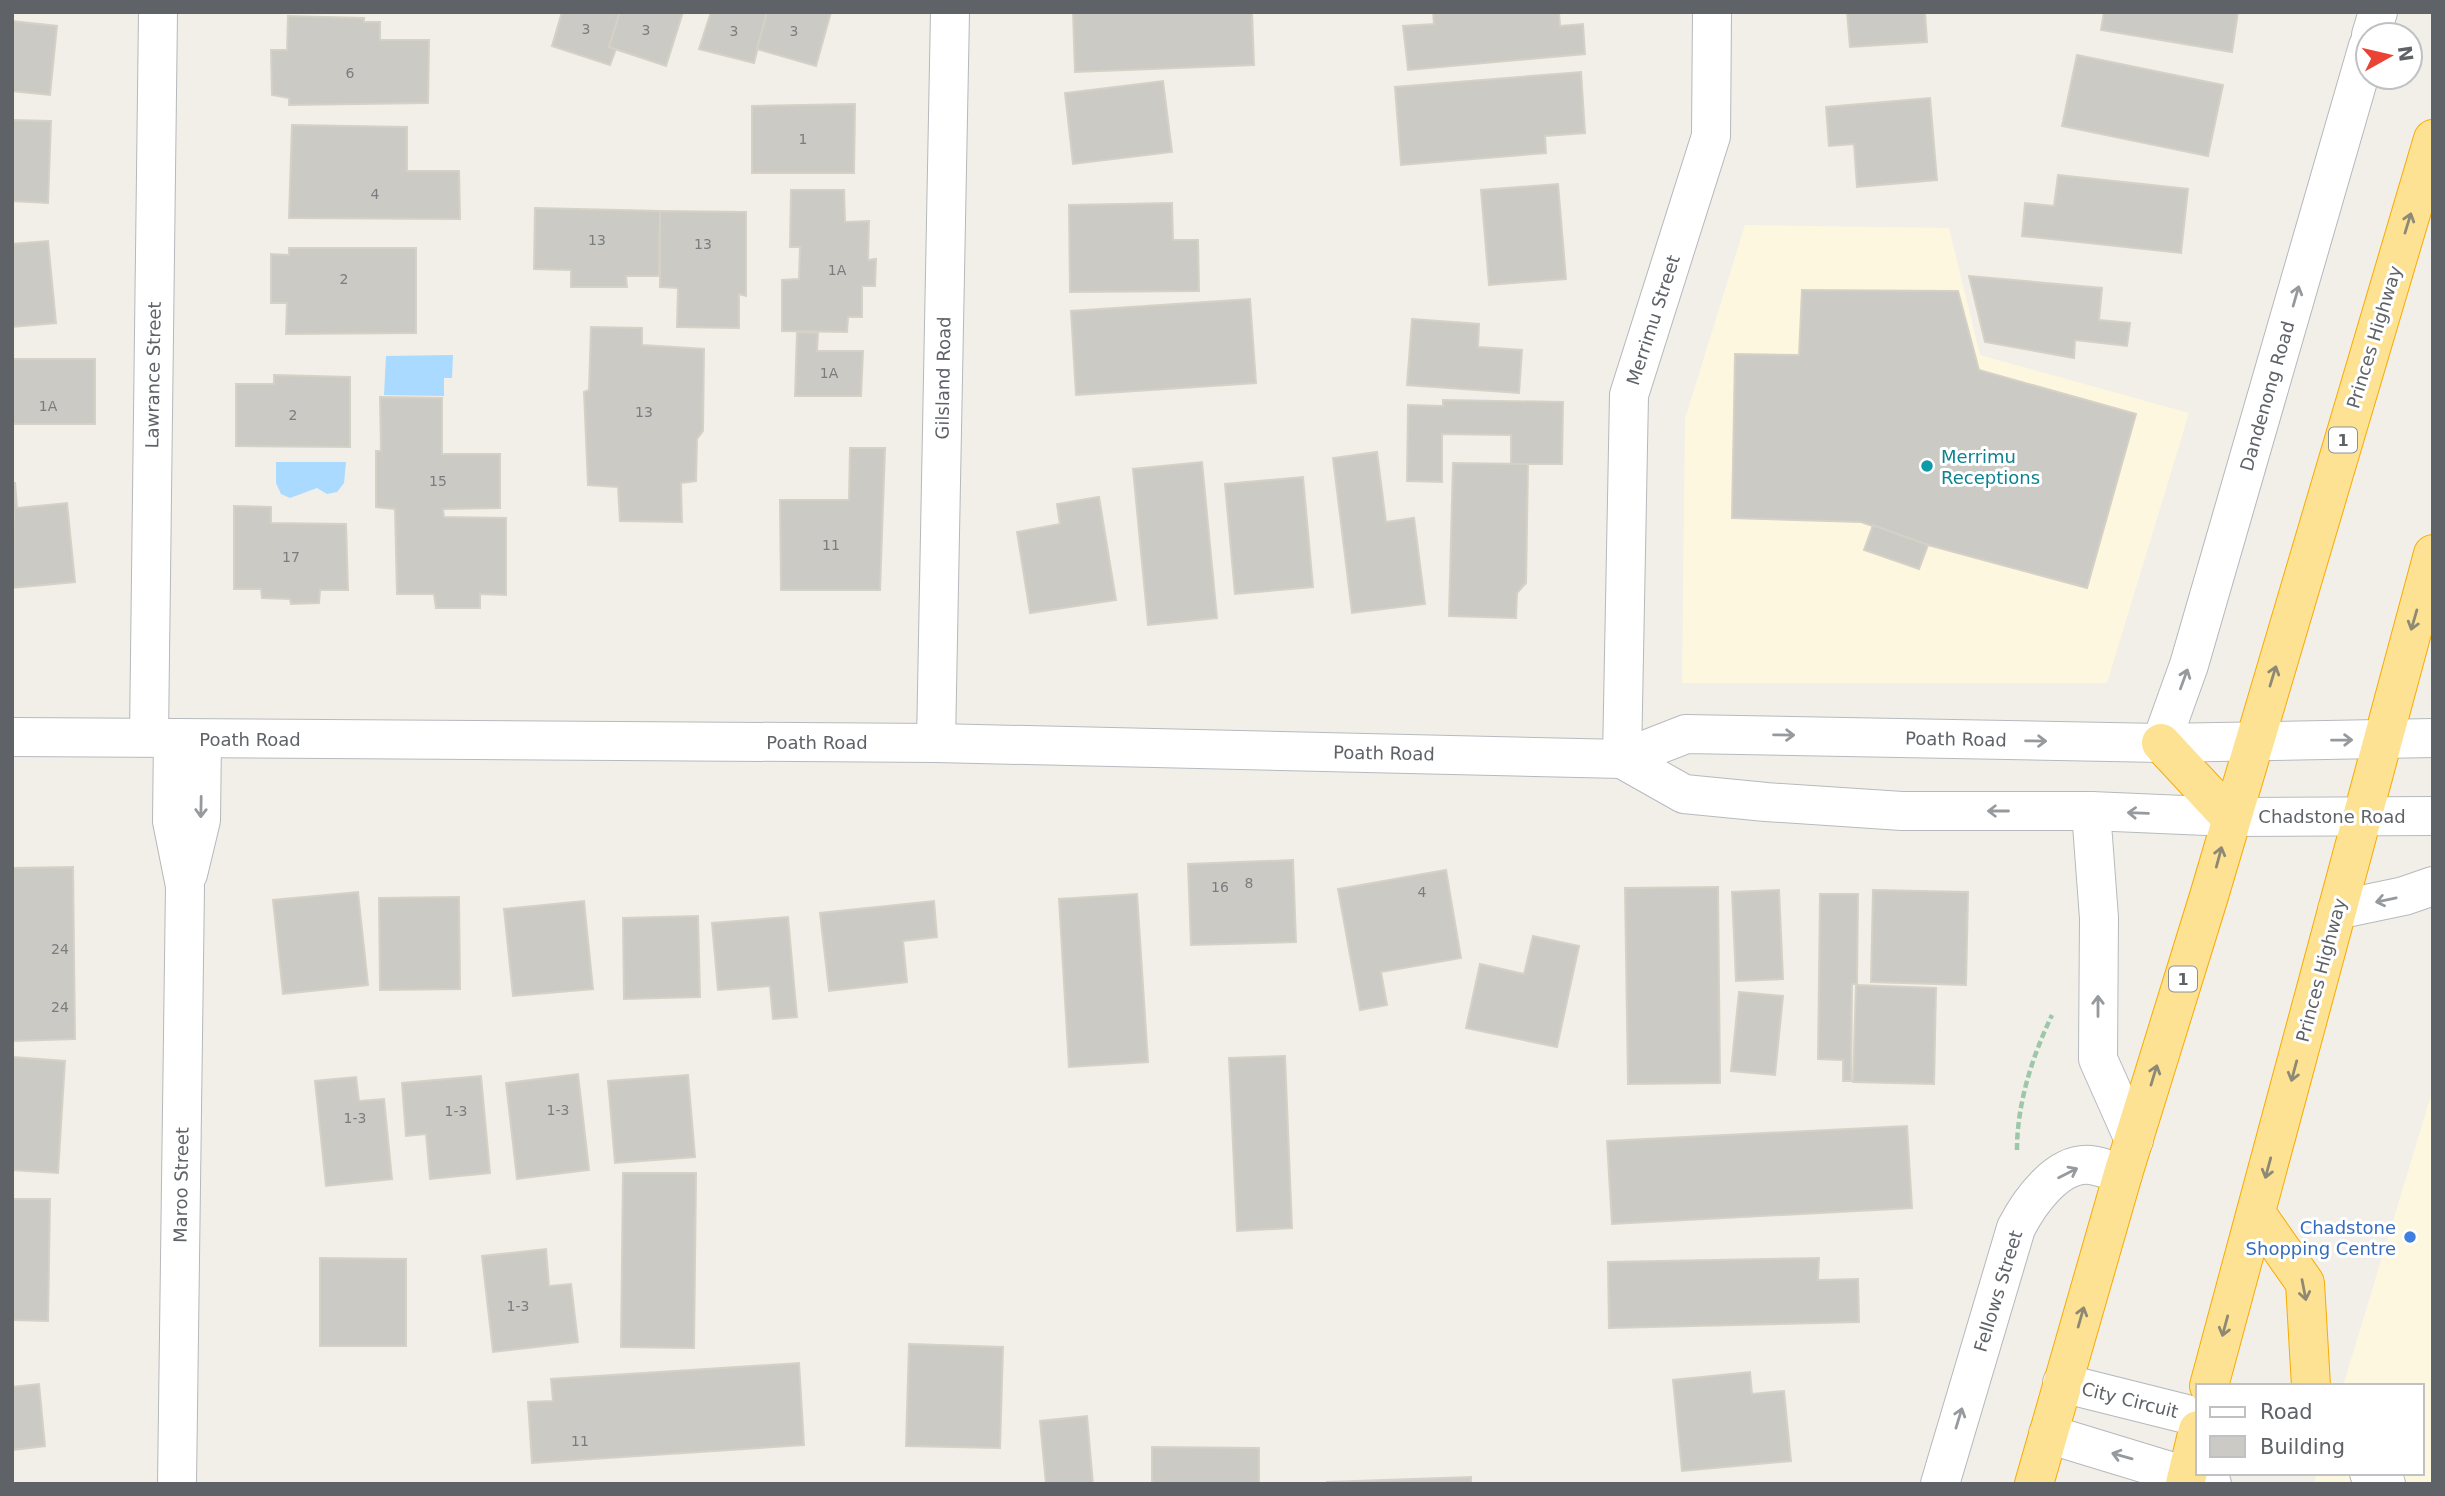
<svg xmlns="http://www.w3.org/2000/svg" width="2445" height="1496" viewBox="0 0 2445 1496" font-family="'DejaVu Sans',sans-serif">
  <rect width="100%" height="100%" fill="#f1efe8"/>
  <!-- commercial -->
  <g fill="#fef7e0">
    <path d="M1745,225L1949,228L1980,355L2189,413L2107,683H1682L1685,419Z"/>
    <path d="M2433,1089V1484H2314L2317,1473H2422V1386H2343Z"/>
  </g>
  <!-- water -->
  <g fill="#aadaff">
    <path d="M453,355L452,378H444V396L384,395L386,356Z"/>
    <path d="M276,462H346L344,483L337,492L327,494L317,488L290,498L281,494L276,483Z"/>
  </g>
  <!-- building -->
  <g fill="#cccac5" stroke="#d6d1c6" stroke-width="2">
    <path d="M562,12H620L609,47L616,49L610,65L552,46Z"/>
    <path d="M620,12H683L666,66L609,47Z"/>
    <path d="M711,12H767L754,63L699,49Z"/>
    <path d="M767,12H831L816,66L757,49Z"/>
    <path d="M1073,12H1252L1254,65L1075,72Z"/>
    <path d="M1433,12H1559L1560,26L1583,24L1585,54L1408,70L1403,26L1434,24Z"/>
    <path d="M1847,12H1925L1927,42L1850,47Z"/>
    <path d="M2104,12H2238L2232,52L2101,30Z"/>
    <path d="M288,16L364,18V22H380V40H429L428,103L289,105V98L272,95L271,50H287Z"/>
    <path d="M12,21L57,26L50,95L12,91Z"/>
    <path d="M2077,55L2223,85L2208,156L2062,126Z"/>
    <path d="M1581,72L1585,133L1545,136L1546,153L1401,165L1395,87Z"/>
    <path d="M1163,81L1172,152L1073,164L1065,93Z"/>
    <path d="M1930,98L1937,180L1857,187L1854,144L1829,146L1826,107Z"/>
    <path d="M855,104L854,173H752V106Z"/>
    <path d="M12,120L51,121L48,203L12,201Z"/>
    <path d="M292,125L407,127V171H459L460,219L289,218Z"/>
    <path d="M2058,175L2188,189L2181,253L2022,236L2025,203L2054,206Z"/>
    <path d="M1558,184L1566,279L1489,285L1481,190Z"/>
    <path d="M791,190H844L845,222L869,221L868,260L876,259L875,286H862V317H848L847,332L782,331V280L799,279L800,247H790Z"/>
    <path d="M1172,203L1173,240H1198L1199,291L1070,292L1069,205Z"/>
    <path d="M535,208L660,211L659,276H626L627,287H571V270L534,269Z"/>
    <path d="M660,211L746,212V296L739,294V328L677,327L678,288L660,287Z"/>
    <path d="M48,241L56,323L12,327V244Z"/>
    <path d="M289,248H416V333L286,334L287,303H271V254L289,255Z"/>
    <path d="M1969,276L2102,288L2099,320L2130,323L2127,346L2075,340L2074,358L1985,342Z"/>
    <path d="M1802,290L1958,291L1979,370L2136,414L2087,588L1928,545L1861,522L1732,518L1735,354L1799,355Z"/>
    <path d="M1250,299L1256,383L1076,395L1071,311Z"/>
    <path d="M1412,319L1479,324L1478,347L1522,350L1519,393L1407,385Z"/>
    <path d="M591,327L642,328V345L704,349L703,431L697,439L696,481L681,483L682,522L620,521L618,487L588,485L584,392L589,390Z"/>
    <path d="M797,332L818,333L817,351H863L861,396H795Z"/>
    <rect x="12" y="359" width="83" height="65"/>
    <path d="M274,375L350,377V447L236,446V384H274Z"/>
    <path d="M380,397L442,398V454H500V508L443,509L444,517L506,518V595L480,594V608H436L434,594H397L395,509L376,507V451H381Z"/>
    <path d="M1443,400L1563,402L1562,464H1511V435L1442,434V482L1407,481L1408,405L1443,406Z"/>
    <path d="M850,448H885L880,590H781L780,500H849Z"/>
    <path d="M1377,452L1386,522L1414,518L1425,604L1352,613L1333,458Z"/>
    <path d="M1202,462L1217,618L1148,625L1133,469Z"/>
    <path d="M1453,463L1528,464L1526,583L1517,593L1516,618L1449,616Z"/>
    <path d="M1303,477L1313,587L1235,594L1225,484Z"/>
    <path d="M15,482L17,508L67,503L75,582L12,588Z"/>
    <path d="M1099,497L1116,600L1030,613L1017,532L1060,524L1057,504Z"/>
    <path d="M234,506L271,507V523L346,524L348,590H320L319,603L291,604L290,599L262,598L261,589H234Z"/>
    <path d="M1873,525L1928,545L1919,569L1864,550Z"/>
    <path d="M1293,860L1296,942L1191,945L1188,864Z"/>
    <path d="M73,867L75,1039L12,1041V868Z"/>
    <path d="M1446,870L1461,958L1381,972L1387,1005L1360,1010L1338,889Z"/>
    <path d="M1718,887L1720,1083L1628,1084L1625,888Z"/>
    <path d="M1779,890L1783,979L1736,981L1732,892Z"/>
    <path d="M1873,890L1968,892L1966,985L1871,982Z"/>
    <path d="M358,892L368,985L283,994L273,900Z"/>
    <path d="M1137,894L1148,1062L1069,1067L1059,899Z"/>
    <path d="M1820,894H1858L1857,984H1852L1851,1081H1843V1060L1818,1059Z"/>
    <path d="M459,897L460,989L380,990L379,898Z"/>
    <path d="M584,901L593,989L513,996L504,909Z"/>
    <path d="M934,901L937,937L903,941L907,982L829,991L820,913Z"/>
    <path d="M698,916L700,997L624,999L623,918Z"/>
    <path d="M788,917L797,1017L773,1019L770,986L718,990L712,923Z"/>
    <path d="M1533,936L1579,946L1557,1047L1466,1028L1480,964L1524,974Z"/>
    <path d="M1856,985L1936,988L1934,1084L1853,1082Z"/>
    <path d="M1739,992L1783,996L1775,1075L1731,1071Z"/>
    <path d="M1285,1056L1292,1228L1237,1231L1229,1058Z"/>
    <path d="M12,1057L65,1061L58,1173L12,1170Z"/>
    <path d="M578,1074L589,1170L517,1179L506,1083Z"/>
    <path d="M688,1075L695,1157L615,1163L608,1081Z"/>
    <path d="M481,1076L490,1173L430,1179L426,1134L406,1136L402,1083Z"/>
    <path d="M356,1077L359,1101L384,1099L392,1179L326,1186L315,1081Z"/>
    <path d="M1907,1126L1912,1208L1612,1224L1607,1141Z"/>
    <path d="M623,1173H696L694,1348L621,1347Z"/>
    <path d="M12,1199H50L48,1321L12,1320Z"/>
    <path d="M546,1249L549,1286L571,1284L578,1342L493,1352L482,1256Z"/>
    <path d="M320,1258L406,1259V1346H320Z"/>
    <path d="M1819,1258L1818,1280L1858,1279L1859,1322L1609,1328L1608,1262Z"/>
    <path d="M909,1344L1003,1347L1000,1448L906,1446Z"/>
    <path d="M799,1363L804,1445L532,1463L528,1402L553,1401L551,1379Z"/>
    <path d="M1750,1372L1752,1394L1784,1391L1791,1461L1682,1471L1673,1380Z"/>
    <path d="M39,1384L45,1446L12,1450V1387Z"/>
    <path d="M1087,1416L1093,1484H1046L1040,1421Z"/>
    <path d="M1152,1447L1259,1448V1484H1152Z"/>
    <path d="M1471,1477V1484H1327V1482Z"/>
  </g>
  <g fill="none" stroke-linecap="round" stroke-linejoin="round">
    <defs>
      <g id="street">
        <path d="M2371,35L2378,12"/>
        <path d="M149,737L158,12"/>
        <path d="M173,739L172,821L185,886L177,1484"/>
        <path d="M936,743L950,12"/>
        <path d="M2161,743L2189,665L2368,46"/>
        <path d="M1622,759L1629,395L1711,136L1712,12"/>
        <path d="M188,874L201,820L202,739"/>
        <path d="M2062,1383L2198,1417"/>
        <path d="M2048,1434L2212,1484"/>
        <path d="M2369,1473L2386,1484"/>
        <path d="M1940,1484L2016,1228C2029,1203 2057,1162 2090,1165C2101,1166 2112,1171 2123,1174"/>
      </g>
      <g id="secondary">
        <path d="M12,737L936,743L1622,759L1686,734L2161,743L2433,738"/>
        <path d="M1622,759L1684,794L1766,802L1902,811H2091L2230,817L2433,816"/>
        <path d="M2091,811L2099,918L2098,1059L2134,1140"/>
        <path d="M2337,910L2404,896L2433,886"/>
      </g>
      <g id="highway">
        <path d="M2161,743L2230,817"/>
        <path d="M2256,1213L2305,1283L2311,1386"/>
        <path d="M2209,1386L2433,554"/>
        <path d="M2034,1484L2123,1174L2209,896L2433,139"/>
        <path d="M2185,1484L2198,1430"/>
      </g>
    </defs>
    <!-- street casing -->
    <use href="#street" stroke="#b5b8bc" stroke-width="40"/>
    <!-- secondary casing -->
    <use href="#secondary" stroke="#b6babf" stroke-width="40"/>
    <!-- highway casing -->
    <use href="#highway" stroke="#f9ab00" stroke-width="40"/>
    <!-- path -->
    <path stroke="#9cc7a9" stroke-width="4.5" stroke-dasharray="7 3.5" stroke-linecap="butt" d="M2017,1150C2017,1104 2032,1057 2052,1015"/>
    <!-- street -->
    <use href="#street" stroke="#fff" stroke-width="38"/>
    <!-- secondary -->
    <use href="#secondary" stroke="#fff" stroke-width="38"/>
    <!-- highway -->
    <use href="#highway" stroke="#fde293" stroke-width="38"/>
  </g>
  <!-- one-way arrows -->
  <defs><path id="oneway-shaft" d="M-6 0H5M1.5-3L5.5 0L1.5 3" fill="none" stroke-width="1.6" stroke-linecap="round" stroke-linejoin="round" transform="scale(1.75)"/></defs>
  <g stroke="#8e8975">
    <use href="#oneway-shaft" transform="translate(2408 223) rotate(-73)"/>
    <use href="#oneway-shaft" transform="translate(2414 620) rotate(106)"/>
    <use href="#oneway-shaft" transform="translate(2273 676) rotate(-73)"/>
    <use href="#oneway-shaft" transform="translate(2219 857) rotate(-75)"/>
    <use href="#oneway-shaft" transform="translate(2294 1071) rotate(105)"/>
    <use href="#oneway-shaft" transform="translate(2154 1075) rotate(-73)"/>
    <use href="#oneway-shaft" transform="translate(2268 1168) rotate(105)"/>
    <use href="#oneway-shaft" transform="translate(2304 1290) rotate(79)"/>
    <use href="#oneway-shaft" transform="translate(2081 1317) rotate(-74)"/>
    <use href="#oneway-shaft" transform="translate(2225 1326) rotate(105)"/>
  </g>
  <g stroke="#979a9d">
    <use href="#oneway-shaft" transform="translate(2296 296) rotate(-74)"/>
    <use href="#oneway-shaft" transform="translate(2184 679) rotate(-70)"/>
    <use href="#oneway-shaft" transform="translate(1784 735) rotate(1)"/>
    <use href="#oneway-shaft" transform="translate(2342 740) rotate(-1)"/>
    <use href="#oneway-shaft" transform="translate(2036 741) rotate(1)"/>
    <use href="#oneway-shaft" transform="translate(201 807) rotate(91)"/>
    <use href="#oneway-shaft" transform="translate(1998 811) rotate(-180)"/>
    <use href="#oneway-shaft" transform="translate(2138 813) rotate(-178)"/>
    <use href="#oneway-shaft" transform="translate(2386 900) rotate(168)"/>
    <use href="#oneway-shaft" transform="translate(2098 1006) rotate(-90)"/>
    <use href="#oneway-shaft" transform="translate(2068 1173) rotate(-27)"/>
    <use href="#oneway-shaft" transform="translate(1959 1418) rotate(-73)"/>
    <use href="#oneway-shaft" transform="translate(2122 1456) rotate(-164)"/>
  </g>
  <!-- markers -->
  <circle fill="#0f9aa8" stroke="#fff" stroke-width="2.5" cx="1927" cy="466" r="7"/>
  <circle fill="#3f7fe0" stroke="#fff" stroke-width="2.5" cx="2410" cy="1237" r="7"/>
  <g text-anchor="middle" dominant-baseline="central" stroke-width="6" stroke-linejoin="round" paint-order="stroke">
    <!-- number labels -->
    <g font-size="14" fill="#7a7d7f">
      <text x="586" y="29">3</text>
      <text x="646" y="30">3</text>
      <text x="734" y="31">3</text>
      <text x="794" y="31">3</text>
      <text x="350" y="73">6</text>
      <text x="803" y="139">1</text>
      <text x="375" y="194">4</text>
      <text x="597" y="240">13</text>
      <text x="703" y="244">13</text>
      <text x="837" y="270">1A</text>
      <text x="344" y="279">2</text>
      <text x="829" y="373">1A</text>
      <text x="48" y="406">1A</text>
      <text x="644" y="412">13</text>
      <text x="293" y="415">2</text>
      <text x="438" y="481">15</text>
      <text x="831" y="545">11</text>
      <text x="291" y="557">17</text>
      <text x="1249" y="883">8</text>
      <text x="1220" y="887">16</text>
      <text x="1422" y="892">4</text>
      <text x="60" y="949">24</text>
      <text x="60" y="1007">24</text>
      <text x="558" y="1110">1-3</text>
      <text x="456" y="1111">1-3</text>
      <text x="355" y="1118">1-3</text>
      <text x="518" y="1306">1-3</text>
      <text x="580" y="1441">11</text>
    </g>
    <!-- shield labels -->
    <g fill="#fff" stroke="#8f9295" stroke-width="2">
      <rect x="2329" y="427.5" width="28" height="25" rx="5"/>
      <rect x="2169" y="966.5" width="28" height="25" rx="5"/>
    </g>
    <g font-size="16" font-weight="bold" fill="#5f6368">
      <text x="2343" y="440">1</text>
      <text x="2183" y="979">1</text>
    </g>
    <!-- street labels -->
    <g font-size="18" fill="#5f6368" stroke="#fff">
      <text transform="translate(1653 320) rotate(-72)">Merrimu Street</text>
      <text transform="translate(2374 337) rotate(-73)">Princes Highway</text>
      <text transform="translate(153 375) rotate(-89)">Lawrance Street</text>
      <text transform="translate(943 378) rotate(-89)">Gilsland Road</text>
      <text transform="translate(2267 396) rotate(-74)">Dandenong Road</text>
      <text x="250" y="739">Poath Road</text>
      <text transform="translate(1956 739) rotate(1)">Poath Road</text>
      <text x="817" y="742">Poath Road</text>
      <text transform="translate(1384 753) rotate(1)">Poath Road</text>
      <text x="2332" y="816">Chadstone Road</text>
      <text transform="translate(2321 970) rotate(-75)">Princes Highway</text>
      <text transform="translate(181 1185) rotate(-89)">Maroo Street</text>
      <text transform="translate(1998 1291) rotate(-73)">Fellows Street</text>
      <text transform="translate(2130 1400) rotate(14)">City Circuit</text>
    </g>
    <!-- culture labels -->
    <g font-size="18" fill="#0d838f" stroke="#fff" text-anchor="start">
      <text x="1941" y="456">Merrimu<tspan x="1941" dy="21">Receptions</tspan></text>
    </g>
    <!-- shop labels -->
    <g font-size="18" fill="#366cbe" stroke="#fff" text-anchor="end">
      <text x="2396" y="1227">Chadstone<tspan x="2396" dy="21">Shopping Centre</tspan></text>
    </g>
  </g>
  <!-- border -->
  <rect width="2445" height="1496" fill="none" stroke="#5f6368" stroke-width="28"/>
  <!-- legend -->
  <rect x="2196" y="1384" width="228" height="91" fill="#ffffff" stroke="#bfc1c3" stroke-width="2"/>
  <rect x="2210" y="1407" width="35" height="10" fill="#ffffff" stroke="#bfc1c3" stroke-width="2"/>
  <text x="2260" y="1419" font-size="21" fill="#5f6368">Road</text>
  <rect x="2210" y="1436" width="35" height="21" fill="#cccac5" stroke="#bfc1c3" stroke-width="2"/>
  <text x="2260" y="1454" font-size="21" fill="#5f6368">Building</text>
  <!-- north arrow -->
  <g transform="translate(2389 56) rotate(82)"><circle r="33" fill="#ffffff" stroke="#bfc1c3" stroke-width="2"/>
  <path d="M0-5L12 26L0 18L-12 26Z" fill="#ea4335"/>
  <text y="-10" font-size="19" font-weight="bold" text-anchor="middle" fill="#5f6368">N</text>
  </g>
</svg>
